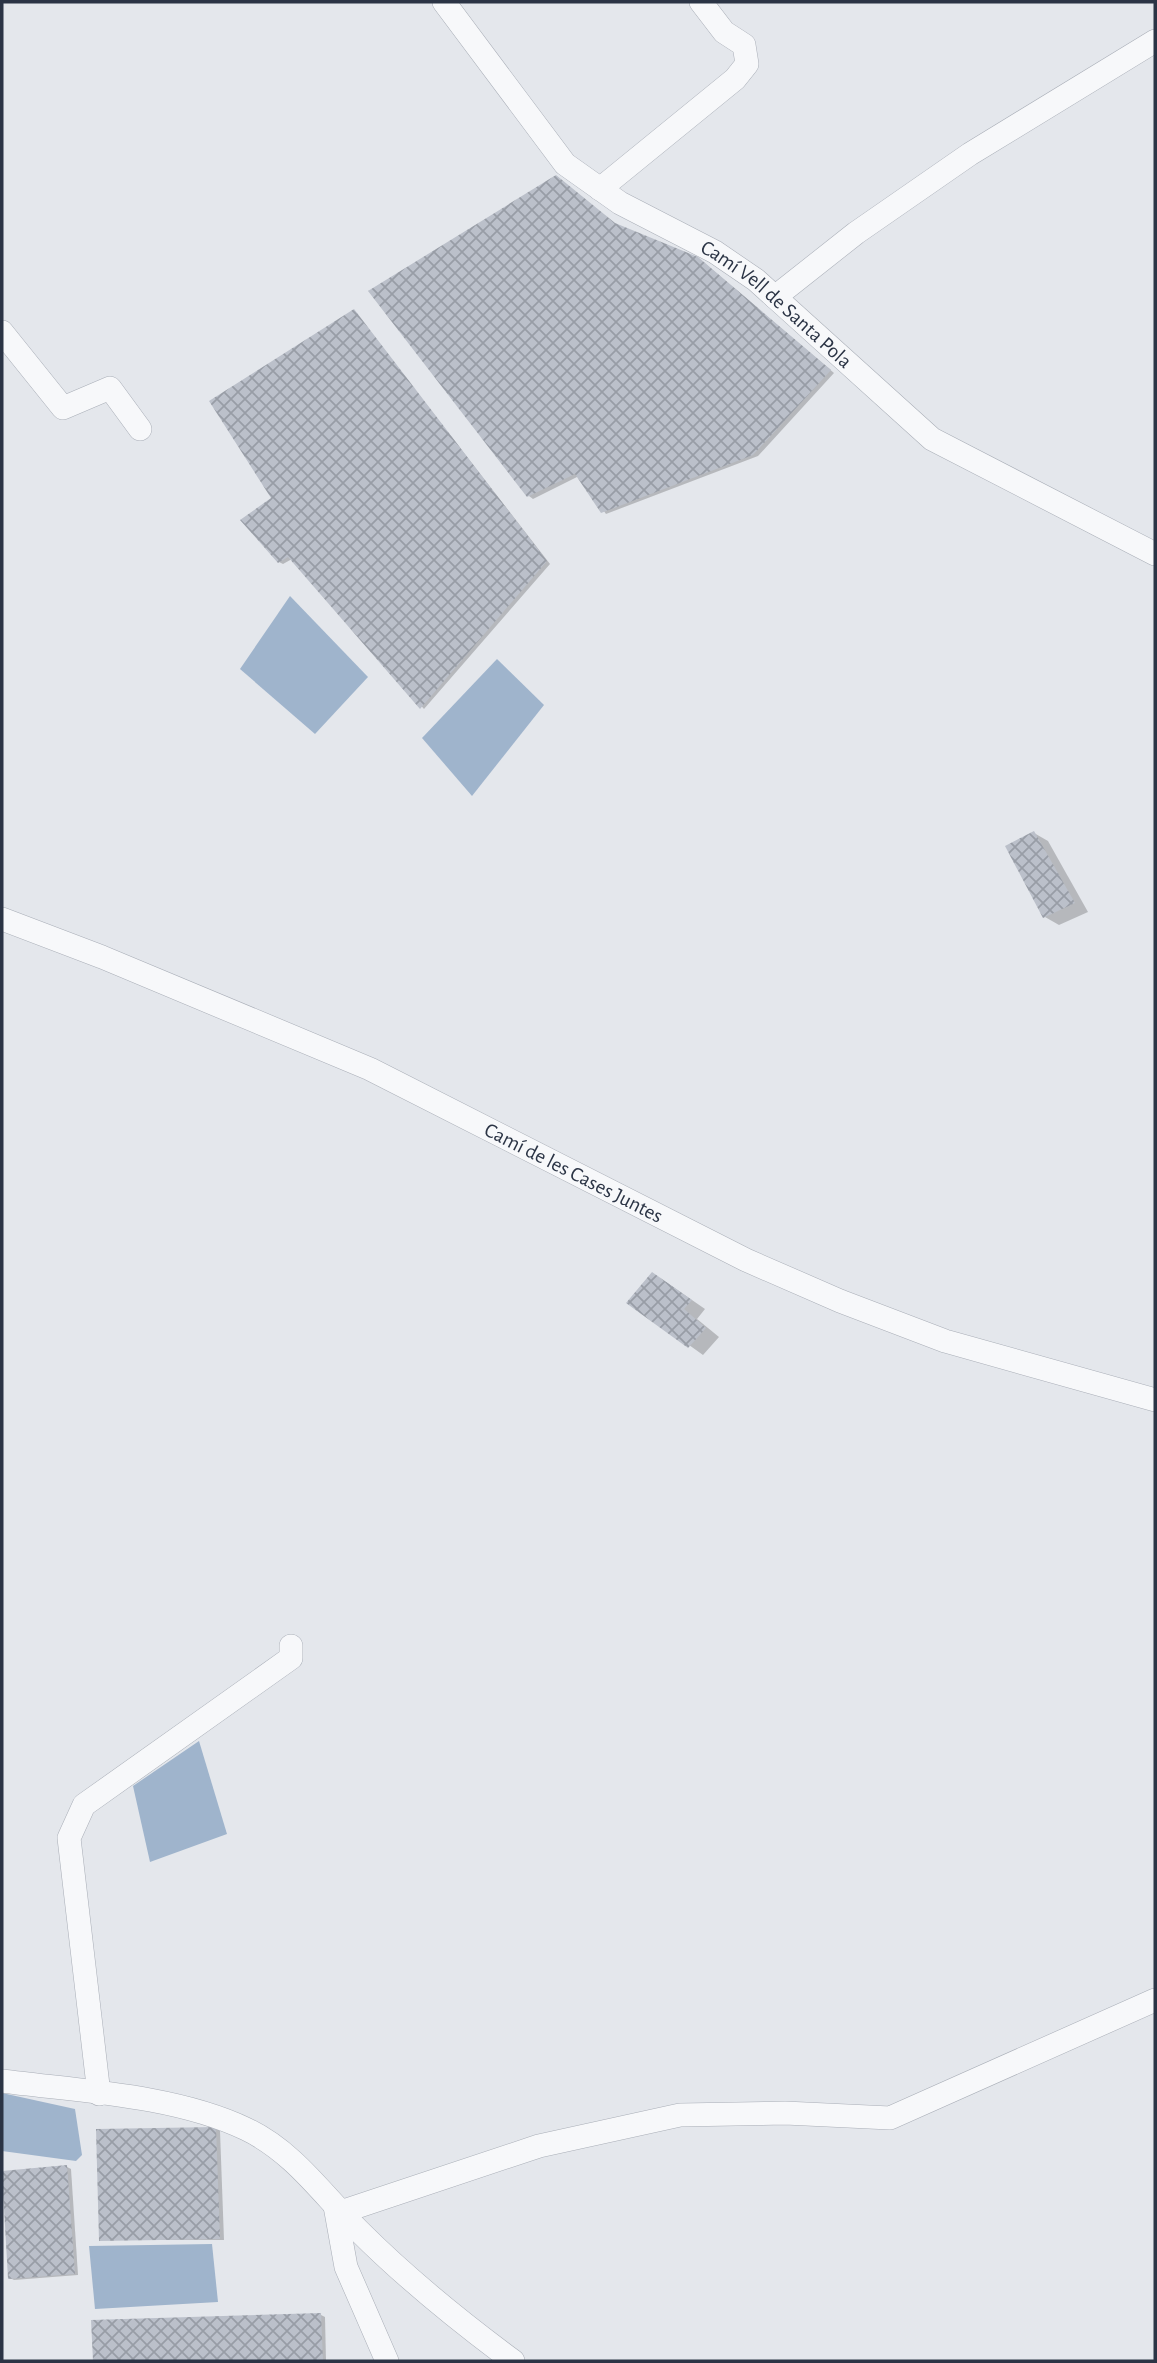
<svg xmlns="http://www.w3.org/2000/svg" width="1157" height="2363" viewBox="0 0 1157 2363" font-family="'Alegreya Sans',sans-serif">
  <defs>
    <pattern id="building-cross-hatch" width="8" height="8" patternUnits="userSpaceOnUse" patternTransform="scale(1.75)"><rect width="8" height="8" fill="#bbc0ca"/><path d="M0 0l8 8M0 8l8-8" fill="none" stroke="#989da6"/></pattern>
  </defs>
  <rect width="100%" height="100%" fill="#e4e7ec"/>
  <!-- water -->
  <g fill="#9fb4cc">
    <path d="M290,596L368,677L315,734L240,669Z"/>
    <path d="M497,659L544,705L472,796L422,738Z"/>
    <path d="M199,1741L227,1834L150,1862L133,1786Z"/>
    <path d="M2,2093L75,2109L82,2155L76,2161L2,2151Z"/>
    <path d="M212,2244L218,2302L95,2309L89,2246Z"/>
  </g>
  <!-- shadow -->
  <g fill="#0003">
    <path d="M617,226L702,261L834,373L758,456L606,514L579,476L533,499L529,496Z"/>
    <path d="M354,311L550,564L424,709L292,559L283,564L279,562L273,499Z"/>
    <path d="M1034,833L1048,841L1088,912L1059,925L1045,917Z"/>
    <path d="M666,1282L705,1309L697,1319L719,1337L703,1355L629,1302Z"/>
    <path d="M216,2128L220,2131L224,2240H101Z"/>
    <path d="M67,2167L71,2169L78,2275L14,2280L10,2278L2,2173Z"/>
    <path d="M321,2315L325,2317L326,2361H95L93,2321Z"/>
  </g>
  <!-- building -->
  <g fill="url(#building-cross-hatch)">
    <path d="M556,175L615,223L698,257L831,370L753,455L601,513L575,474L527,497L368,291Z"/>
    <path d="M354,309L547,561L420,709L288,557L278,563L240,520L271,498L209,401Z"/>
    <path d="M1034,831L1075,903L1043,918L1005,846Z"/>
    <path d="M652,1272L692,1300L684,1309L706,1328L688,1348L626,1303Z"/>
    <path d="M216,2127L220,2239L99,2241L96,2129Z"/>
    <path d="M67,2165L75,2274L8,2279L2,2171Z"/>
    <path d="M321,2313L323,2361H93L91,2320Z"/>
  </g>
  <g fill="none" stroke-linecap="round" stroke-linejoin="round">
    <defs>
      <g id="minor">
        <path id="s1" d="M444,2L565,164L620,203L715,252L756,280L932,439L1155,554"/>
        <path d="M600,189L735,79L747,64L744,45L724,32L701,2"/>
        <path d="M775,297L856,233L970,154L1155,41"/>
        <path d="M2,332L63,408L110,388L140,429"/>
        <path id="s2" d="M2,919L102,957L370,1069L746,1260L840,1301L945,1341L1155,1400"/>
        <path d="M2,2081C79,2091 175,2095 246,2129C294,2152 322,2194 359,2231C407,2279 459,2321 513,2361"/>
        <path d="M99,2094L69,1838L84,1805L291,1658V1646"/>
        <path d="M335,2206L346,2267L387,2361"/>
        <path d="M341,2212L539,2146L680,2115L785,2113L890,2118L1155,2000"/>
      </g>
    </defs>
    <!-- minor casing -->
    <use href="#minor" stroke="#a9aeb7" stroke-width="24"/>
    <!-- minor -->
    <use href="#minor" stroke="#f7f8fa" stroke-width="23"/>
  </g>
  <g text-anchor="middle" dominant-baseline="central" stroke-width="7" stroke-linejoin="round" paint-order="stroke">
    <!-- street labels -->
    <g font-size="21" fill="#2b3445" stroke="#f4f6f9">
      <text stroke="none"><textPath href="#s1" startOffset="457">Camí Vell de Santa Pola</textPath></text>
      <text stroke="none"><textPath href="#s2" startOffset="626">Camí de les Cases Juntes</textPath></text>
    </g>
  </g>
  <!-- border -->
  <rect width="1157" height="2363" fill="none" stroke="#2b3445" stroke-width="7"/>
</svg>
